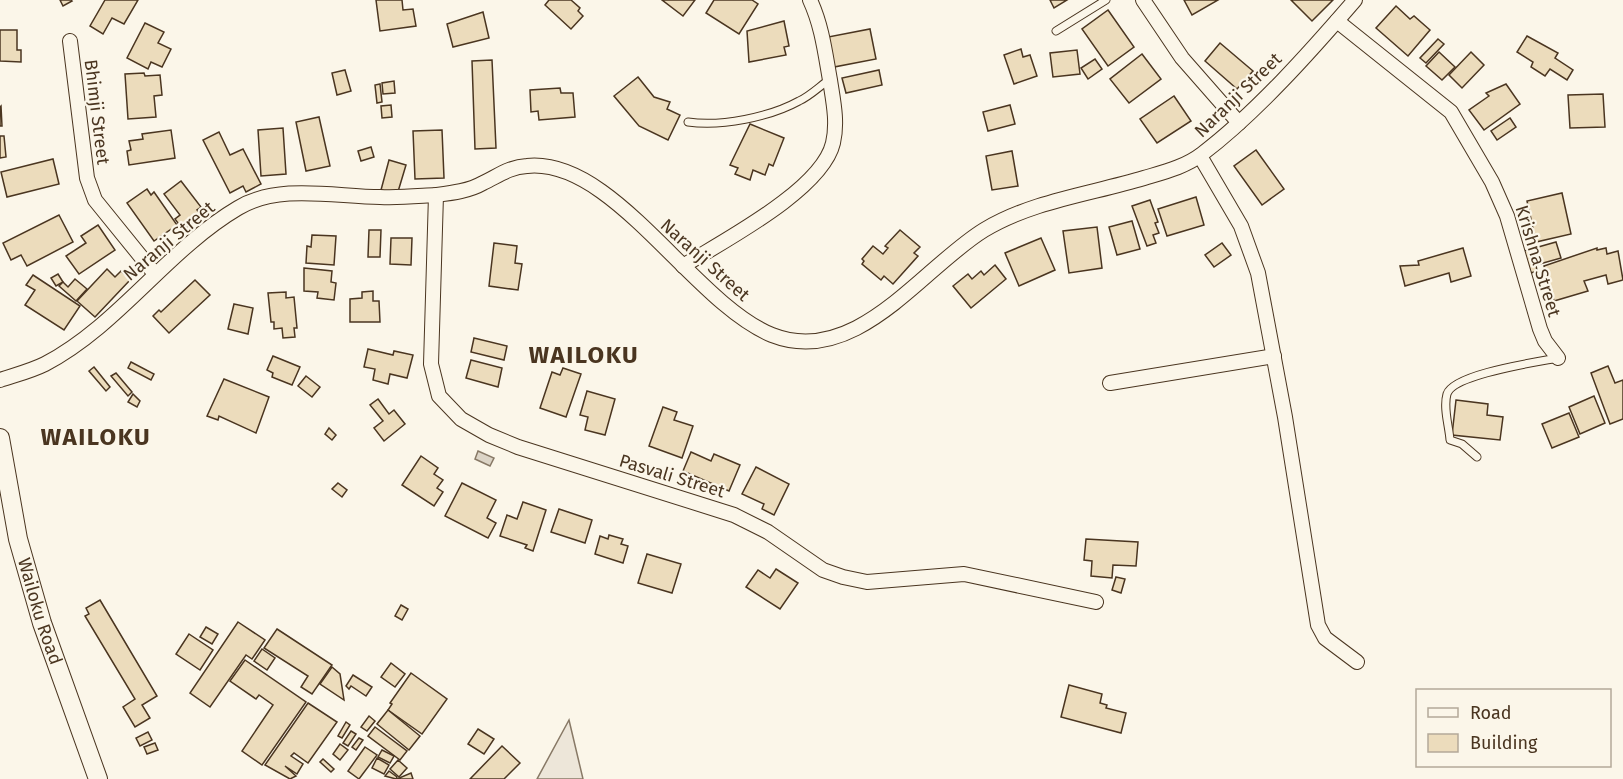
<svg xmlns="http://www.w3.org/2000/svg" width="1623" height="779" viewBox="0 0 1623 779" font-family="'Fira Sans',sans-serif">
  <rect width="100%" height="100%" fill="#fbf6e9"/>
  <!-- green -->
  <path fill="#ede6d9" stroke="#887966" stroke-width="1.5" d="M569,720L583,779H537Z"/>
  <!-- water -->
  <path fill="#dcd4c6" stroke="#887966" stroke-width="1.5" d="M478,451L494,458L490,466L475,459Z"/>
  <!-- building -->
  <g fill="#ecdcbc" stroke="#4a3520" stroke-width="1.5">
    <path d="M60,0H71L72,1L63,6Z"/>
    <path d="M105,0H138L124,24L112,18L103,34L90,26Z"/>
    <path d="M376,0H402L403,10L413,9L416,26L380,31Z"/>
    <path d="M549,0H571L580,8L578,11L583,16L571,29L545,5Z"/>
    <path d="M662,0H695L683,16Z"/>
    <path d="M714,0H752L758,4L739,34L706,13Z"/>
    <path d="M1050,0H1067L1054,8Z"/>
    <path d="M1184,0H1218L1192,15Z"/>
    <path d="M1291,0H1333L1312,21Z"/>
    <path d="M1396,6L1410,19L1414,16L1430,30L1408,56L1376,28Z"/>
    <path d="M1108,10L1134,47L1108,66L1082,29Z"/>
    <path d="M483,12L489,38L453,47L447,24Z"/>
    <path d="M784,21L789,46L784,47L786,55L749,62L747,31Z"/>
    <path d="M145,23L164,32L158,43L171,49L162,67L151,62L148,69L127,58Z"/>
    <path d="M870,29L876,59L834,67L828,37Z"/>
    <path d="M0,30H17V50H21V62L0,61Z"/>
    <path d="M1527,36L1558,53L1555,58L1573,70L1567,80L1550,69L1545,76L1531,67L1533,62L1517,52Z"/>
    <path d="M1438,39L1444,44L1426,63L1420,58Z"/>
    <path d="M1220,43L1253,71L1237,89L1205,61Z"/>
    <path d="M1021,49L1023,57L1030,55L1037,76L1014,84L1004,55Z"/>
    <path d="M1077,50L1080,74L1053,77L1050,53Z"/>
    <path d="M1439,52L1455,67L1442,80L1426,66Z"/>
    <path d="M1471,52L1484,65L1462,88L1449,75Z"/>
    <path d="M1142,54L1161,79L1129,103L1110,79Z"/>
    <path d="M1095,59L1102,69L1088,79L1081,68Z"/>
    <path d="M492,60L496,148L475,149L472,61Z"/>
    <path d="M345,70L351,91L337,95L332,73Z"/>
    <path d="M879,70L882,85L846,93L842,78Z"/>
    <path d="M144,73L145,76L160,75L162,95L154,96L156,117L128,119L125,74Z"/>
    <path d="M638,77L654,97L670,102L667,109L680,115L668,140L639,126L614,96Z"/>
    <path d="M394,81L395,93L383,94L382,83Z"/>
    <path d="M380,84L382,102L377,103L375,85Z"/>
    <path d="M1506,84L1520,104L1484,130L1469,110L1489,96L1486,93Z"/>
    <path d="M560,88L561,93H573L575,117L539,120L538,111L531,112L530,90Z"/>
    <path d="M1603,94L1605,127L1570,128L1568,95Z"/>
    <path d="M1174,96L1191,121L1157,143L1140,119Z"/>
    <path d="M391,105L392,117L382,118L381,106Z"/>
    <path d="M1010,105L1015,124L988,131L983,112Z"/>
    <path d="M1,106L2,126H0V107Z"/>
    <path d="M319,117L330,166L306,171L296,122Z"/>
    <path d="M1510,118L1516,127L1497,140L1491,131Z"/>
    <path d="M750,124L784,138L773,166L769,164L765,175L753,170L750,180L735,174L738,168L730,165Z"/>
    <path d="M283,128L286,174L261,176L258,130Z"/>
    <path d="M171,130L175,158L129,165L127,151L131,150L129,141L143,139L142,134Z"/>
    <path d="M442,130L444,178L415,179L413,131Z"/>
    <path d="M219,132L230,155L243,149L261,184L246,192L243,186L230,193L203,140Z"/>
    <path d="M0,136H4L6,157L0,158Z"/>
    <path d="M371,147L374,157L361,161L358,151Z"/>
    <path d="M1256,150L1284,189L1262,205L1234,166Z"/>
    <path d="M1012,151L1018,186L992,190L986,156Z"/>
    <path d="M53,159L59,184L7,197L1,172Z"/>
    <path d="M389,160L406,165L397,195L381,190Z"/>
    <path d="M181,181L201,207L197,210L202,216L183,230L175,219L180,215L164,194Z"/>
    <path d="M147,189L151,195L154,192L177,225L154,241L127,203Z"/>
    <path d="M1562,193L1571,234L1536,242L1527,201Z"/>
    <path d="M1196,197L1204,225L1167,236L1158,209Z"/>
    <path d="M1150,200L1158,222L1155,223L1159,233L1153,235L1156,243L1147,246L1132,206Z"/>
    <path d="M59,215L73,242L27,266L21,255L11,260L3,243Z"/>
    <path d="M1132,221L1140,249L1117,255L1109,227Z"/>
    <path d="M98,225L115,250L79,274L66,256L86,243L81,236Z"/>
    <path d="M1097,227L1102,268L1069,273L1063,231Z"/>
    <path d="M369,230H381L380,257H368Z"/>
    <path d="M900,230L920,247L914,253L918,256L893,284L884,276L881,280L862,264L864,261L862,259L873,246L883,254L888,248L885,246Z"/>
    <path d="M312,235L336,236L334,265L306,263L307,246L311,247Z"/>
    <path d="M391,238H412L411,265L390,264Z"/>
    <path d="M1041,238L1055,270L1019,286L1005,253Z"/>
    <path d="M1556,242L1561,258L1536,265L1537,271L1531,273L1524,251Z"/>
    <path d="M494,243L517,246L515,263L522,264L518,290L489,286Z"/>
    <path d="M1222,243L1231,255L1214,267L1205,255Z"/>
    <path d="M1463,248L1471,276L1451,282L1449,273L1405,286L1400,266L1419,265L1418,261Z"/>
    <path d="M1597,248V250L1606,248L1607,254L1618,251L1623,280L1608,284L1606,275L1584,281L1588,291L1554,301L1544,266Z"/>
    <path d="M995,265L1006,279L971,308L953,286L968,274L972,279L981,271L984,275Z"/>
    <path d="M304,268L332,271L331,282L336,283L334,300L317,298L318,292L304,291Z"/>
    <path d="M107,269L115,277L121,271L130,280L95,317L77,301Z"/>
    <path d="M58,274L63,282L56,286L51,278Z"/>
    <path d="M33,275L80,306L64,330L25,305L35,290L26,285Z"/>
    <path d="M75,279L87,289L76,301L59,286L63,282L68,287Z"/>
    <path d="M195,280L210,295L169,333L153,316L159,310L161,312Z"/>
    <path d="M373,291V301H379L380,322H350V299L362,298V292Z"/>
    <path d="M286,292V298L294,297L297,328H294L295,337L283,338L282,328L274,329V322H271L268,293Z"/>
    <path d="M234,304L253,308L248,334L228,329Z"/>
    <path d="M474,338L507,346L504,360L471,352Z"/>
    <path d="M368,349L393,355L394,351L413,355L407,378L390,374L388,384L373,380L375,369L364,367Z"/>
    <path d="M273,356L300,367L292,385L272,377L273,373L267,370Z"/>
    <path d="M471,360L502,368L498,387L466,378Z"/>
    <path d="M131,362L154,374L151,380L128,368Z"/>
    <path d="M1608,366L1615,383L1623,380V419L1610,424L1591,373Z"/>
    <path d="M94,367L110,387L106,391L89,371Z"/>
    <path d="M563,368L581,374L566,417L540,408L552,372L560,375Z"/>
    <path d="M116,373L132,392L128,396L111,376Z"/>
    <path d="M306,376L320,387L312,397L298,386Z"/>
    <path d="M224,379L269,397L256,433L219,416L218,420L207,416Z"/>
    <path d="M587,391L615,399L605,435L585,430L588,417L580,415Z"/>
    <path d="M133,394L140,401L137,407L128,402Z"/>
    <path d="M1594,396L1605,423L1580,434L1569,407Z"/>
    <path d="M378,399L389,414L394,410L405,424L384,441L374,428L383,421L370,405Z"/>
    <path d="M1456,400L1488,404L1487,415L1503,417L1500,440L1452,435Z"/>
    <path d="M663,407L677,412L674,420L693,426L682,458L649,446Z"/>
    <path d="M1569,413L1579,437L1552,448L1542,424Z"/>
    <path d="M329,428L336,435L332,440L325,434Z"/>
    <path d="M691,452L711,461L714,454L740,465L729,491L683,471Z"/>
    <path d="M421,456L438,468L434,474L443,480L437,488L443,492L434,506L402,485Z"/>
    <path d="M756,467L789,484L774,515L762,509L764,504L742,494Z"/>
    <path d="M338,483L347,490L342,497L332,489Z"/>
    <path d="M462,483L496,500L487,518L496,523L488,538L445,516Z"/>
    <path d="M523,502L546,510L533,551L525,548L527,545L500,536L507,515L517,519Z"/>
    <path d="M559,509L592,520L585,543L551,532Z"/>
    <path d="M609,535L623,539L621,544L628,546L623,563L595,554L600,536L608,539Z"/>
    <path d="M1086,539L1138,542L1136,566L1113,565L1112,578L1091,576L1092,561L1084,560Z"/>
    <path d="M647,554L681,564L672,593L638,583Z"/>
    <path d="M776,569L798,583L780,609L746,587L758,570L770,578Z"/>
    <path d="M1116,577L1125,579L1121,593L1112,590Z"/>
    <path d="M100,600L157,696L142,705L150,718L135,727L123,707L135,699L85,616L89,614L86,608Z"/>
    <path d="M401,605L408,609L402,620L395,616Z"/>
    <path d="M238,622L265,640L252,659L246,655L210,707L190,693Z"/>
    <path d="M206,627L218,634L212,644L200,637Z"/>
    <path d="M277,629L332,665L312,694L301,687L308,676L264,648Z"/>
    <path d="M189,634L213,650L200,670L176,654Z"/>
    <path d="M262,649L275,658L267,670L254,661Z"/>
    <path d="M245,660L306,702L262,765L242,751L273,705L259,695L256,699L230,681Z"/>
    <path d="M391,663L405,674L395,687L381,677Z"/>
    <path d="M332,667L340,674L344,700L320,684Z"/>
    <path d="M411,673L447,699L422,734L388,710L392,704L390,703Z"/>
    <path d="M353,675L372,687L366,696L351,686L349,689L346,686Z"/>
    <path d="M1069,685L1102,694L1100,703L1107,705L1106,708L1126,713L1121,733L1061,717Z"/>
    <path d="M308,703L337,722L308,763L294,753L291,756L303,764L297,774L285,766L296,776L290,779L265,765Z"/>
    <path d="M388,710L420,736L409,750L377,724Z"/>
    <path d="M369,716L375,721L367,731L361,727Z"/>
    <path d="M346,722L350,725L342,738L338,736Z"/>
    <path d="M375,727L407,751L400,760L368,736Z"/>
    <path d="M478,729L494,739L484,754L468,744Z"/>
    <path d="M351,731L356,734L348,746L343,743Z"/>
    <path d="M148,732L152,740L140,746L136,738Z"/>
    <path d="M359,738L363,740L356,750L352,747Z"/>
    <path d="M155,743L158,750L147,754L144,747Z"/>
    <path d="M340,744L348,750L340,760L333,754Z"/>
    <path d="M502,746L520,763L504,779H470Z"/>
    <path d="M365,747L377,755L359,779L348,771Z"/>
    <path d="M382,750L394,756L390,763L378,757Z"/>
    <path d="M377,758L389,765L384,774L372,768Z"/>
    <path d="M323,759L334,769L331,772L320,762Z"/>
    <path d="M398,760L407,768L399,777L390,769Z"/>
    <path d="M389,771L397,777L396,779L385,776Z"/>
    <path d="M411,773L413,779H397Z"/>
  </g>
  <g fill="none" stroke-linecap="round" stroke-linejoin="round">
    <defs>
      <g id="lane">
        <path d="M1056,31L1106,0"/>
        <path d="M688,122C721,127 770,117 799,101C810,96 820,86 830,79"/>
        <path d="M1477,457L1462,444L1450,440C1449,426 1443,408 1447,394C1453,374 1537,362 1558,358"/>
      </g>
      <g id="street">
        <path d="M1143,0L1182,58L1239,123"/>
        <path d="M1337,21L1451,112L1492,182L1507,216L1540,329L1545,341L1558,358"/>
        <path d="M70,41L87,178L95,200L155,274"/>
        <path d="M1200,156L1241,226L1258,273L1285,417L1318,625L1325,638L1357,662"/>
        <path d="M436,195L431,364L439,396L461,419L489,435L518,447L734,515L768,532L823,570L843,577L867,582L964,574L1096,602"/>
        <path d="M683,266C723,241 822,190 833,143C838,122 833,100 830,80C825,52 822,26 810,0"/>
        <path d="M0,380C15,375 31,371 45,364C119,325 167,250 238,208C279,183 336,197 380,197C399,198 418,196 436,195C452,193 469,191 483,183C498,176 509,167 527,166C613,157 693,303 772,335C856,368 922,268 984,230C1032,201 1091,194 1144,178C1164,172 1185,167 1202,154C1256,113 1311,51 1355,0"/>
        <path d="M1110,383L1274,356"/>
      </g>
      <g id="secondary">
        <path id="s1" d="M0,438L18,539L42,623L98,779"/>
      </g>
    </defs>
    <!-- lane casing -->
    <use href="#lane" stroke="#4a3520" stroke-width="9"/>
    <!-- street casing -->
    <use href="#street" stroke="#4a3520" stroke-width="16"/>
    <!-- secondary casing -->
    <use href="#secondary" stroke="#4a3520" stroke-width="20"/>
    <!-- lane -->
    <use href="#lane" stroke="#fbf6e9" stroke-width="7"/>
    <!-- street -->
    <use href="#street" stroke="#fbf6e9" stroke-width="14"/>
    <!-- secondary -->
    <use href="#secondary" stroke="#fbf6e9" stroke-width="18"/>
  </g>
  <g text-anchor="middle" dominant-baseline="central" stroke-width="4.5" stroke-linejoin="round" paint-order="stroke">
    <!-- street labels -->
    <g font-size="18" fill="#4a3520" stroke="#fbf6e9">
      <text transform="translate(1238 95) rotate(-44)">Naranji Street</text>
      <text transform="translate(97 112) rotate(83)">Bhimji Street</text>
      <text transform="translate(169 241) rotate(-40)">Naranji Street</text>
      <text transform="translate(705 260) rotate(42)">Naranji Street</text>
      <text transform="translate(1538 261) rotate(73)">Krishna Street</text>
      <text transform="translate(672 476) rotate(17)">Pasvali Street</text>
      <text stroke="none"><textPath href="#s1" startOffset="178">Wailoku Road</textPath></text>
    </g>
    <!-- district labels -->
    <g font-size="24" font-weight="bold" letter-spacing="1.5" fill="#4a3520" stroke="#fbf6e9">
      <text x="584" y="355">WAILOKU</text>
      <text x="96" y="437">WAILOKU</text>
    </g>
  </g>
  <!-- legend -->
  <rect x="1416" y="689" width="195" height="78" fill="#fbf6e9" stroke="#b4a999" stroke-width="1.5"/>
  <rect x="1428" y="708" width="30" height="9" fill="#fbf6e9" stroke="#b4a999" stroke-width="1.5"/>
  <text x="1470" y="719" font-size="18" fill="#4a3520">Road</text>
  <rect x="1428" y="734" width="30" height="18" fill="#ecdcbc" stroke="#b4a999" stroke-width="1.5"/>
  <text x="1470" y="749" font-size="18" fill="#4a3520">Building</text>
</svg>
